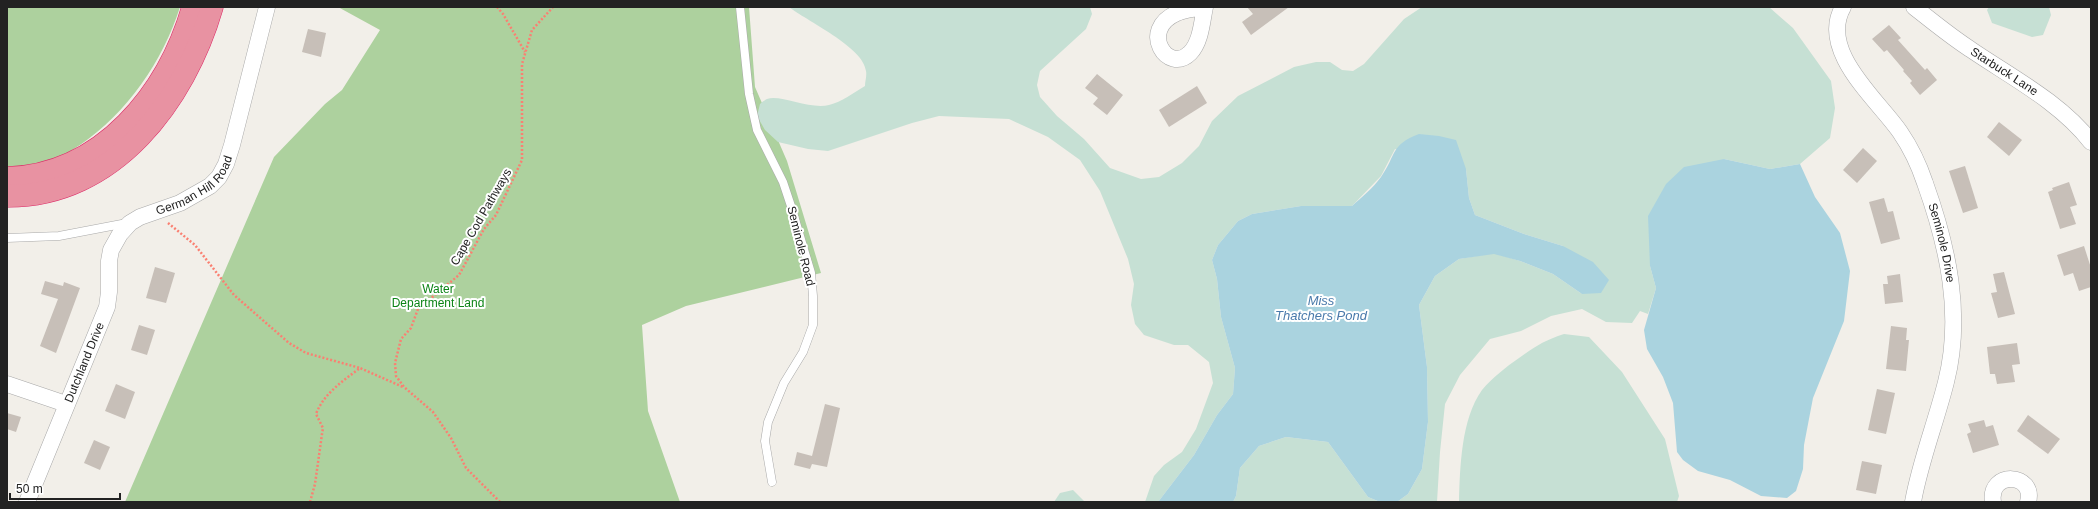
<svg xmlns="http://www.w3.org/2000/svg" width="2098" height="509" viewBox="0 0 2098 509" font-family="Arial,sans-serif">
  <rect width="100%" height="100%" fill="#f2efe9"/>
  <!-- forest -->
  <g fill="#add19e">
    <path d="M7,7H180C163,61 127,113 80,145C74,148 68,154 62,156C47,162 30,165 14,169L7,168Z"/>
    <path d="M338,7H749L755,87L787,161L821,273L686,306L642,325L648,411L680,502H125L274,157L325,104L342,90L380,30Z"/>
  </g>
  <!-- wetland -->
  <g fill="#c6e0d4">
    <path d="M789,7H1090L1092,14L1086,29L1040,71L1037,85L1040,97L1057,116L1084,139L1110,168L1141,179L1159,177L1182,163L1199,146L1212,121L1238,96L1294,67L1316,62H1330L1342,70L1353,71L1364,64L1404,19L1422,7H1769L1793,28L1831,81L1835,108L1830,138L1800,164L1770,169L1724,159L1650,266L1656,288L1648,314L1640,311L1632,323L1606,322L1582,309L1551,316L1521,331L1490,339L1460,375L1445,404L1440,452L1437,502H1397L1408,494L1422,469L1428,422L1427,367L1419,305L1435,276L1459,259L1494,253L1520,261L1553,274L1582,294L1563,246L1524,234L1475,215L1469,198L1466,169L1395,149L1381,176L1352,206H1301L1252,214L1238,221L1218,245L1212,260L1217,279L1221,317L1235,368L1233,394L1217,415L1194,455L1158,502H1145L1154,476L1164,465L1182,452L1196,429L1213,383L1209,362L1188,345H1174L1144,335L1135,324L1131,305L1134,284L1128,259L1100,191L1080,160L1048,137L1009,119L939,116L912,123L828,151L808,149L778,142L765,130L757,116L760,104C762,102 765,100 767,99C780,94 810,110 829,105C842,102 853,93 865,86C865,81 867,76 866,71C864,47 805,20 789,7Z"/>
    <path d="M1989,7H2049L2051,15L2043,35L2032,37L1992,23L1987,10Z"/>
    <path d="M1564,334L1589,337L1622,372L1665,439L1679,496L1677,502H1459C1460,468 1461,419 1482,390C1492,378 1506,367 1519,358C1534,347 1545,340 1564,334Z"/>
    <path d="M1286,437L1328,442L1368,497L1380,502H1233L1236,496L1240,468L1259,446Z"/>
    <path d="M1073,490L1085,502H1054L1060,493Z"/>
  </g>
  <!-- water -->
  <g fill="#aad3df">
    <path d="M1419,134L1439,136L1456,140L1466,169L1469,198L1475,215L1524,234L1563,246L1593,262L1609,280L1601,293L1582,294L1553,274L1520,261L1494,254L1459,259L1435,276L1419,305L1427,367L1428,422L1422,469L1408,494L1397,502H1380L1368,497L1328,442L1286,437L1259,446L1240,468L1236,496L1233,502H1158L1194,455L1217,415L1233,394L1235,368L1221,317L1217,279L1212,260L1218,245L1238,221L1252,214L1301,206H1352C1362,197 1373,188 1381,177C1397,154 1390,145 1419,134Z"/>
    <path d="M1724,159L1770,169L1800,164L1815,197L1840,233L1850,271L1844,321L1813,398L1804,445L1803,469L1796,491L1787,498L1761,496L1730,480L1698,471L1683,460L1677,452L1673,403L1663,377L1647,349L1644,330L1656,288L1650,266L1648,216L1666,184L1684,167Z"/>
  </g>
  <!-- building -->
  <g fill="#c7bfb8">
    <path d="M1247,7H1289L1251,35L1242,22L1253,14Z"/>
    <path d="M1889,25L1901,38L1898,40L1925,70L1927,68L1937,80L1920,95L1910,83L1912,81L1903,71L1904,70L1887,50L1884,52L1872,39Z"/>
    <path d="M308,29L326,33L321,57L302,52Z"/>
    <path d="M1097,74L1123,95L1107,115L1093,104L1098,98L1085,88Z"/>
    <path d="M1197,86L1207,103L1169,127L1159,110Z"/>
    <path d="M1999,122L2022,140L2009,156L1987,137Z"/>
    <path d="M1863,148L1877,161L1857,183L1843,170Z"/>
    <path d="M1965,166L1978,208L1963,213L1949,171Z"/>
    <path d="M2069,182L2077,205L2070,207L2076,224L2060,229L2048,192L2053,190L2052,188Z"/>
    <path d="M1884,198L1888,212L1893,211L1900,239L1881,244L1869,202Z"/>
    <path d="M2084,246L2091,268V287L2079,291L2073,273L2064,276L2057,255Z"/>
    <path d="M155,267L175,273L166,303L146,298Z"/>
    <path d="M2004,272L2015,314L1998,318L1991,293L1997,292L1993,274Z"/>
    <path d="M1900,274L1903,302L1885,304L1883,284H1888L1887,276Z"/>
    <path d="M45,281L63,286L64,282L80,288L56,353L40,346L58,299L41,294Z"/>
    <path d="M139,325L155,330L147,355L131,350Z"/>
    <path d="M1891,326L1907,328L1906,340H1909L1906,371L1886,369Z"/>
    <path d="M2017,343L2020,364L2012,365L2015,382L1997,384L1995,374H1990L1987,347Z"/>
    <path d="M116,384L135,392L125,419L105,411Z"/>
    <path d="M1877,389L1895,393L1886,434L1868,430Z"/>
    <path d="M825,404L840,408L827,467L812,464L810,469L794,465L797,452L812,456Z"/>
    <path d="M7,413L21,417L16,432L7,429Z"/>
    <path d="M2028,415L2060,439L2048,454L2017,431Z"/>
    <path d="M1984,420L1986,427L1993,425L1999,445L1973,453L1967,434L1971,432L1968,424Z"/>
    <path d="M94,440L110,447L100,470L84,463Z"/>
    <path d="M1862,461L1882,465L1876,494L1856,490Z"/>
  </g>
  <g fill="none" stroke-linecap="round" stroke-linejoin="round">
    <defs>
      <g id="service">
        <path d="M740,7L749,94L757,130L783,182L791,206L811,273L813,296V325L803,352L784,383L768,422L765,441L772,482"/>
        <path d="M7,238L59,236L127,223"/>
      </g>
      <g id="minor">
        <path d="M1204,7C1195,9 1185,9 1177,13C1138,30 1168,75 1190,53C1201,42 1202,21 1205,7"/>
        <path id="s1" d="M1843,7C1818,51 1878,100 1900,132C1911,148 1919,165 1925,183C1948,247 1963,315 1946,382C1936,422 1920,462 1913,502"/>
        <path id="s2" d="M1914,7C1932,21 1950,36 1970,49C2011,77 2060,102 2091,142"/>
        <path d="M7,384L66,404"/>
        <path id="s3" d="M27,502L107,307L109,292V261L111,250L120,234L130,223L140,217L180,203L210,186L219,177L226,164L232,145L267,7"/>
        <path d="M1993,502C1988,470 2036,473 2028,502"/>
      </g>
      <g id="motorway">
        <path d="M7,178C103,175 168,93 193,7"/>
        <path d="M7,196C114,197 185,100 212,7"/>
      </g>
    </defs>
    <!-- service casing -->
    <use href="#service" stroke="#a9a9a9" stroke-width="9"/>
    <!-- minor casing -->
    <use href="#minor" stroke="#a9a9a9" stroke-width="17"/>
    <!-- motorway casing -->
    <use href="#motorway" stroke="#dc2a67" stroke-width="23"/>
    <!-- path -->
    <g stroke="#fa8072" stroke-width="2.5" stroke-dasharray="2 2" stroke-linecap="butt">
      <path d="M497,7L503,14L525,52"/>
      <path d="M168,223L195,245L234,295L289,343L306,353L360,368"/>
      <path d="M310,502L315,484L322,434L323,428L316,414C324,393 343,381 360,368L403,387"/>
      <path d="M500,502L466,468L451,438L433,412L404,387L396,376L395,363L401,339L411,328L418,309L459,275L484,229L496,215L522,160V64L532,30L553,7"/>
    </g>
    <!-- service -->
    <use href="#service" stroke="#fff" stroke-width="8"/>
    <!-- minor -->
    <use href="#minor" stroke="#fff" stroke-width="16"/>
    <!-- motorway -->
    <use href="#motorway" stroke="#e892a2" stroke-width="22"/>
  </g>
  <g text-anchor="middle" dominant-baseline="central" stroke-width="4" stroke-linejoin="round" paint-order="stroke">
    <!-- street labels -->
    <g font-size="12" fill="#222" stroke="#fff">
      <text stroke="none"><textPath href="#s2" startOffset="111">Starbuck Lane</textPath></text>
      <text stroke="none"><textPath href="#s3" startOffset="378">German Hill Road</textPath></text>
      <text transform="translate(481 217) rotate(-60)">Cape Cod Pathways</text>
      <text stroke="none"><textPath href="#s1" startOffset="265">Seminole Drive</textPath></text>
      <text transform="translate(801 246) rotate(76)">Seminole Road</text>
      <text stroke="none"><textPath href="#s3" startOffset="151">Dutchland Drive</textPath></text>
    </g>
    <!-- park labels -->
    <g font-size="12" fill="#0c8416" stroke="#fff">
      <text x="438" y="289">Water<tspan x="438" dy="14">Department Land</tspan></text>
    </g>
    <!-- water labels -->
    <g font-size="13" font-style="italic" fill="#4a7aab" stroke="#fff">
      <text x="1321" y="300">Miss<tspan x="1321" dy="15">Thatchers Pond</tspan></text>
    </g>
  </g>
  <!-- border -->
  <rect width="2098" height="509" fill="none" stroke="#222222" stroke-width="16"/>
  <!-- scale -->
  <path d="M10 493v6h110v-6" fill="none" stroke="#222222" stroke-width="2"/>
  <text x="16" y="493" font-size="12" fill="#222222" stroke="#ffffff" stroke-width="3" paint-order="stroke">50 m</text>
</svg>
